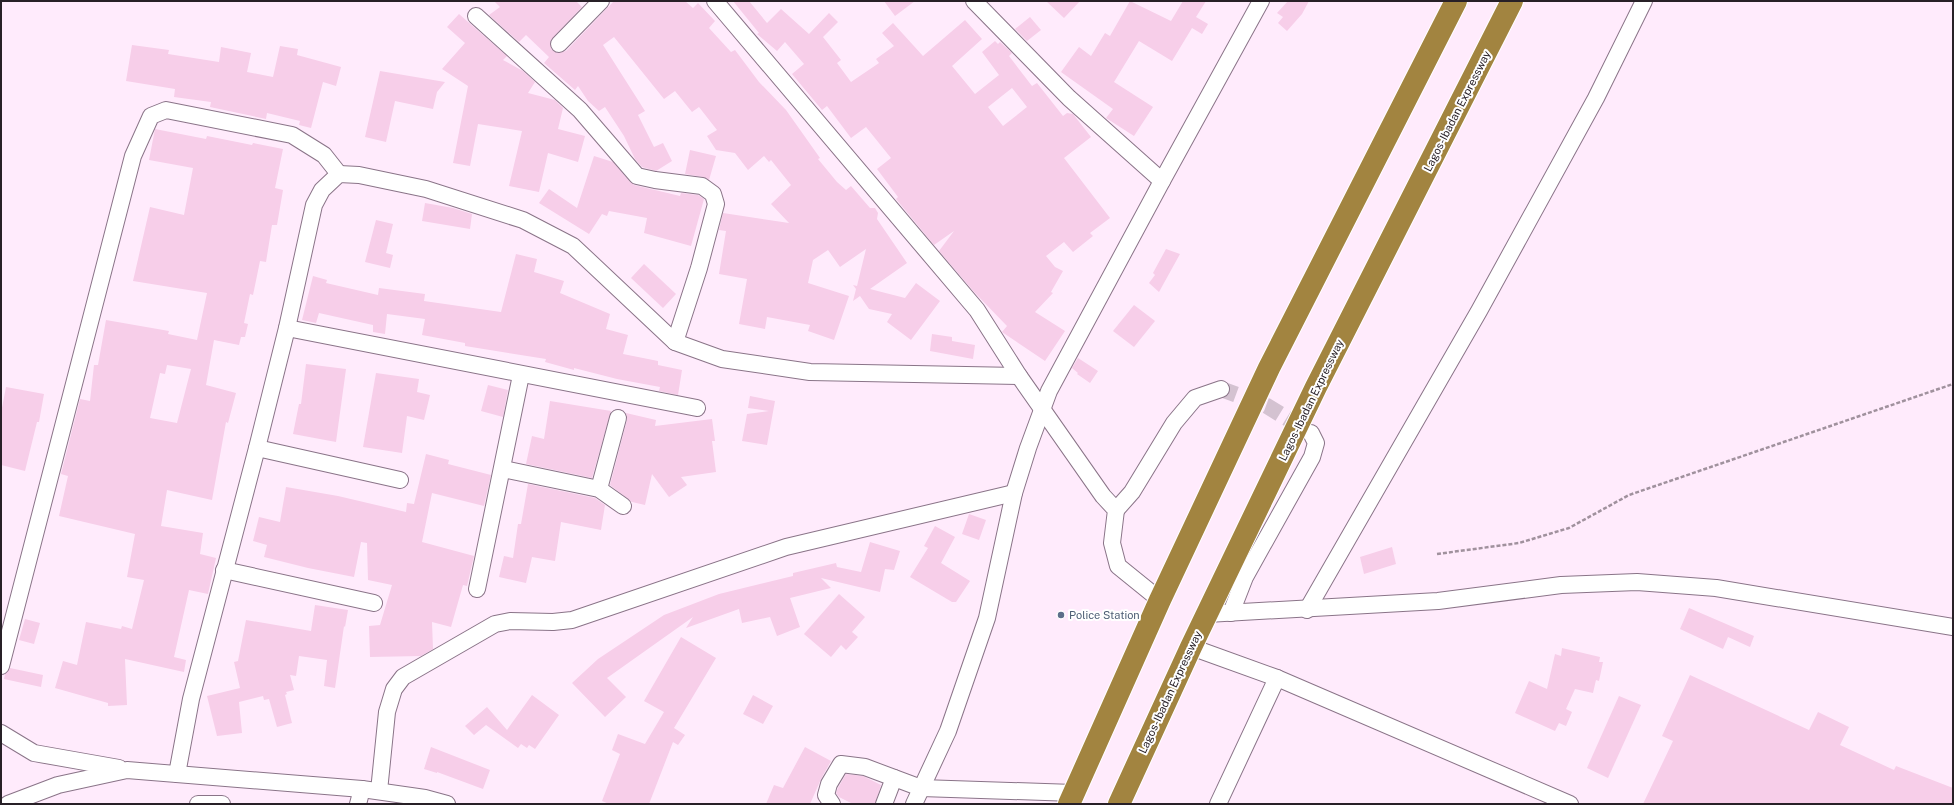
<svg xmlns="http://www.w3.org/2000/svg" width="1954" height="805" viewBox="0 0 1954 805" font-family="'Public Sans',sans-serif">
  <rect width="100%" height="100%" fill="#ffebfc"/>
  <!-- building -->
  <g fill="#f7cee9" fill-rule="evenodd">
    <path d="M494,1H576L582,7L550,41L552,50L557,53L566,51L614,1H685L693,8L698,3L715,21L709,28L731,52L735,50L759,82L786,110L820,158L818,159L837,182L846,190L851,186L870,208H875L878,213L877,219L907,263L870,289L905,298L916,283L940,301L911,340L887,322L892,314L869,309L860,296L853,301L856,289L853,285L857,286L866,249L840,267L828,250L813,260L808,283L849,296L834,340L808,331L810,325L767,317L765,329L739,324L747,279L719,274L726,231L719,230L723,213L789,223L771,204L791,185L771,160L769,162L764,156L748,170L735,153L716,150L707,136L717,130L699,107L692,112L675,91L664,99L614,37L603,45L645,111L638,115L654,147L663,143L672,161L656,171L642,167L635,159L624,136L605,107L599,111L588,101L578,86L575,90L544,63L549,57L526,35L519,42L489,15L500,7Z"/>
    <path d="M733,1H749L767,23L781,9L809,34L829,13L838,22L823,37L841,60L837,63L851,82L879,63L876,59L894,46L882,33L893,23L923,56L965,20L982,39L952,66L975,94L999,75L982,52L995,41L998,44L1000,42L1012,53L1009,56L1032,86L1037,83L1063,116L1067,113L1073,114L1091,137L1064,158L1110,218L1090,233L1093,236L1073,252L1064,242L1046,256L1055,267L1063,271L1051,292L1053,293L1035,312L1065,331L1045,361L1002,332L1007,326L975,293L939,251L954,231L934,245L896,199L898,197L877,169L891,158L866,127L851,138L827,106L822,110L792,74L804,64L785,42L777,51L757,34L759,33ZM1012,88L1027,107L1003,126L988,107Z"/>
    <path d="M884,1H915L895,16Z"/>
    <path d="M1046,1H1080L1064,18Z"/>
    <path d="M1130,1L1171,21L1183,1H1206L1196,17L1208,24L1202,34L1192,28L1172,61L1139,41L1114,82L1153,107L1134,136L1106,118L1113,109L1061,72L1079,47L1091,56L1105,33L1110,36Z"/>
    <path d="M1288,1H1309L1302,14L1287,31L1278,23L1283,17L1277,13Z"/>
    <path d="M459,14L507,56L503,60L523,71L535,82L528,93L555,100L563,108L558,129L585,136L578,162L548,153L539,192L509,186L522,131L478,124L470,166L453,163L468,86L442,69L465,43L447,27Z"/>
    <path d="M1030,17L1041,30L1027,41L1015,29Z"/>
    <path d="M132,45L169,50L168,54L219,62L221,47L251,53L247,72L273,77L280,46L298,49L297,55L341,67L336,86L323,82L311,128L299,125L300,121L267,113L266,119L210,107L211,102L174,97L175,89L126,81Z"/>
    <path d="M380,71L445,82L437,92L433,109L395,101L386,142L365,137Z"/>
    <path d="M155,129L206,139L207,136L252,145L253,143L283,149L275,188L283,190L277,225H272L266,262L260,261L253,295L250,294L244,323L248,324L245,337H241L239,345L214,340L206,385L236,393L228,423L226,422L212,500L167,490L161,526L203,533L200,554L216,558L208,594L189,590L174,657L186,660L184,672L125,659L127,705L108,706V703L55,688L63,661L77,665L86,622L121,629L122,626L132,629L144,580L127,577L135,534L59,516L68,476L61,474L80,399L90,401L94,365H98L106,320L169,331L168,334L197,340L207,293L133,281L150,207L184,215L193,168L149,160ZM167,365L191,369L177,423L150,418L160,373L165,374Z"/>
    <path d="M690,150L716,156L709,180L703,177L685,174Z"/>
    <path d="M594,156L613,162L630,182L634,185L680,196L681,193L698,195L704,199L691,246L644,233L647,218L609,211L607,216L602,214L589,234L539,203L549,189L577,208Z"/>
    <path d="M425,203L453,208L472,214L470,229L422,221Z"/>
    <path d="M376,220L393,224L386,253L393,255L390,268L365,262Z"/>
    <path d="M1166,249L1180,254L1159,292L1149,283L1155,275L1153,273Z"/>
    <path d="M516,254L537,259L534,272L564,281L560,293L610,314L606,329L628,335L623,354L658,361V365L682,370L678,395L659,391L660,387L617,379L574,368V370L545,362L546,359L465,346V343L422,335L425,319L387,314L385,334L373,332V325L319,313L316,323L302,320L313,276L327,280L326,283L378,295L379,288L425,294L424,301L501,312Z"/>
    <path d="M644,264L676,294L663,308L631,278Z"/>
    <path d="M1134,305L1155,321L1134,347L1113,331Z"/>
    <path d="M932,334L952,337V341L975,345L973,359L930,351Z"/>
    <path d="M1078,358L1098,371L1090,383L1077,374L1078,373L1072,368Z"/>
    <path d="M306,364L346,369L336,442L293,434L299,404H301Z"/>
    <path d="M376,373L419,379L417,392L430,395L424,420L407,416L402,453L363,447Z"/>
    <path d="M488,385L508,390L503,417L481,411Z"/>
    <path d="M6,387L44,394L39,422H37L25,471L1,465V413Z"/>
    <path d="M750,396L775,401L767,445L742,441L747,414L769,411L748,408Z"/>
    <path d="M550,401L611,411L592,478L526,464L532,436L544,439Z"/>
    <path d="M626,413L656,420L655,426L712,419L715,441H712L716,472L681,477L687,485L669,497L652,474L645,505L632,502L610,485L627,420Z"/>
    <path d="M426,454L449,460L448,464L491,475L484,506L432,493L422,542L474,556L467,586L463,585L451,627L432,622L433,649L421,656L370,657L369,626L380,625L392,585L368,580L367,543L361,542L354,577L308,568L264,557L267,545L253,541L259,517L280,522L286,487L338,496L406,512L407,503L414,504Z"/>
    <path d="M528,484L595,498L605,505L601,530L561,522L555,561L532,557L526,583L499,577L504,556L513,558L518,524H521Z"/>
    <path d="M969,514L986,520L979,540L962,534Z"/>
    <path d="M935,526L955,537L941,563L970,581L956,602H952L910,577L928,548L924,546Z"/>
    <path d="M870,542L900,551L894,570L885,569L880,592L821,578L831,588L790,598L800,627L777,636L770,617L742,623L739,609L686,628L693,617L607,678L626,697L605,717L572,683L598,659L664,615L719,594L793,576V573L836,563L837,567L861,572Z"/>
    <path d="M1392,547L1396,564L1364,574L1360,557Z"/>
    <path d="M839,594L865,617L852,632L858,637L846,650L841,645L831,657L804,634Z"/>
    <path d="M315,605L348,610L345,627L344,626L335,688L324,686L327,660L299,656L296,676L290,675L294,690L286,692L287,694L285,695L292,723L277,727L269,699L264,700L263,696L239,702L242,733L217,736L207,696L240,688L234,662L238,661L246,620L311,631Z"/>
    <path d="M1689,608L1754,636L1750,647L1728,637L1723,649L1680,629Z"/>
    <path d="M25,619L40,623L34,644L19,640Z"/>
    <path d="M681,637L716,658L674,728L685,735L678,745L673,742L649,804H609L602,801L620,754L612,750L618,734L645,744L664,712L644,701Z"/>
    <path d="M1562,648L1600,657L1599,662H1603L1599,681L1596,680L1593,693L1575,689L1566,709L1572,712L1566,726L1559,723L1555,731L1515,713L1529,681L1547,689L1555,654L1561,656Z"/>
    <path d="M10,668L43,675L41,687L4,679L5,674Z"/>
    <path d="M1690,675L1809,730L1818,712L1849,727L1840,745L1894,770L1896,766L1953,788V804H1643L1673,741L1662,736Z"/>
    <path d="M532,695L559,715L535,749L529,745L527,748L521,744L518,748L486,725L474,735L465,726L487,707L507,730Z"/>
    <path d="M753,695L773,706L763,724L743,714Z"/>
    <path d="M1619,696L1641,705L1608,778L1587,768Z"/>
    <path d="M431,747L490,770L483,789L437,772V773L424,769Z"/>
    <path d="M805,747L831,761L821,779L810,804H766L774,785L783,788Z"/>
    <path d="M846,774L863,776L881,785L875,804H853L839,797L836,793L838,788Z"/>
  </g>
  <g fill="none" stroke-linecap="round" stroke-linejoin="round">
    <!-- minor-tunnel -->
    <path stroke="#d4c2d1" stroke-width="16" stroke-dasharray="16 8" stroke-linecap="butt" d="M1221,389L1267,406L1306,430"/>
    <defs>
      <g id="minor">
        <path d="M715,1L977,310L1019,376L1103,496L1116,510L1112,543L1118,566L1160,600"/>
        <path d="M974,1L1069,98L1162,181"/>
        <path d="M476,16L580,110L637,176L655,180L702,186L713,194L716,204L699,268L675,342"/>
        <path d="M559,44L601,1"/>
        <path d="M287,328L697,408"/>
        <path d="M257,448L400,480"/>
        <path d="M503,469L599,489L623,506"/>
        <path d="M599,489L618,418"/>
        <path d="M1116,510L1132,492L1174,423L1195,398L1221,389"/>
        <path d="M224,570L374,603"/>
        <path d="M477,589L521,375"/>
        <path d="M1307,610L1479,311L1596,98L1644,1"/>
        <path d="M1231,613L1245,577L1312,457L1316,443L1311,433"/>
        <path d="M1207,614L1438,601L1561,585L1637,582L1716,588L1953,627"/>
        <path d="M1191,647L1277,678L1570,804"/>
        <path d="M1,666L133,156L151,116L166,110L292,135L324,155L339,174"/>
        <path d="M1,733L34,753L119,768"/>
        <path d="M177,774L191,699L257,448L287,328L314,205L322,190L339,174L359,175L426,189L523,220L573,246L675,342L722,359L810,372L1019,376"/>
        <path d="M379,791L387,712L394,689L403,677L495,624L510,621L553,622L572,620L786,547L1014,493"/>
        <path d="M8,804L58,785L127,770L362,789L425,798L447,804"/>
        <path d="M198,804H222"/>
        <path d="M358,804L362,789"/>
        <path d="M832,804L826,795L829,784L841,764L865,767L921,788L1074,793"/>
        <path d="M884,804L894,778"/>
        <path d="M914,804L948,731L987,618L1014,493L1028,448L1049,391L1162,181L1261,1"/>
        <path d="M1218,804L1277,678"/>
      </g>
      <g id="highway">
        <path d="M1069,804L1160,600L1269,368L1456,1"/>
        <path d="M1119,804L1191,647L1316,387L1512,1"/>
      </g>
    </defs>
    <!-- minor casing -->
    <use href="#minor" stroke="#8a7488" stroke-width="18"/>
    <!-- highway casing -->
    <use href="#highway" stroke="#fff" stroke-width="24"/>
    <!-- path -->
    <path stroke="#a0919d" stroke-width="2.5" stroke-dasharray="4 2" stroke-linecap="butt" d="M1437,554L1519,543L1569,528L1629,495L1953,384"/>
    <!-- minor -->
    <use href="#minor" stroke="#fff" stroke-width="16"/>
    <!-- highway -->
    <use href="#highway" stroke="#a28440" stroke-width="22"/>
  </g>
  <!-- markers -->
  <circle fill="#5c6f8a" stroke="#fff" stroke-width="1.5" cx="1061" cy="615" r="4"/>
  <g text-anchor="middle" dominant-baseline="central" stroke-width="4" stroke-linejoin="round" paint-order="stroke">
    <!-- street labels -->
    <g font-size="11" fill="#282027" stroke="#fff">
      <text transform="translate(1457 111) rotate(-63)">Lagos-Ibadan Expressway</text>
      <text transform="translate(1311 400) rotate(-64)">Lagos-Ibadan Expressway</text>
      <text transform="translate(1170 692) rotate(-65)">Lagos-Ibadan Expressway</text>
    </g>
    <!-- service labels -->
    <g font-size="11" fill="#4e5e75" stroke="#fff" text-anchor="start">
      <text x="1069" y="615">Police Station</text>
    </g>
  </g>
  <!-- border -->
  <rect width="1954" height="805" fill="none" stroke="#282027" stroke-width="4"/>
</svg>
